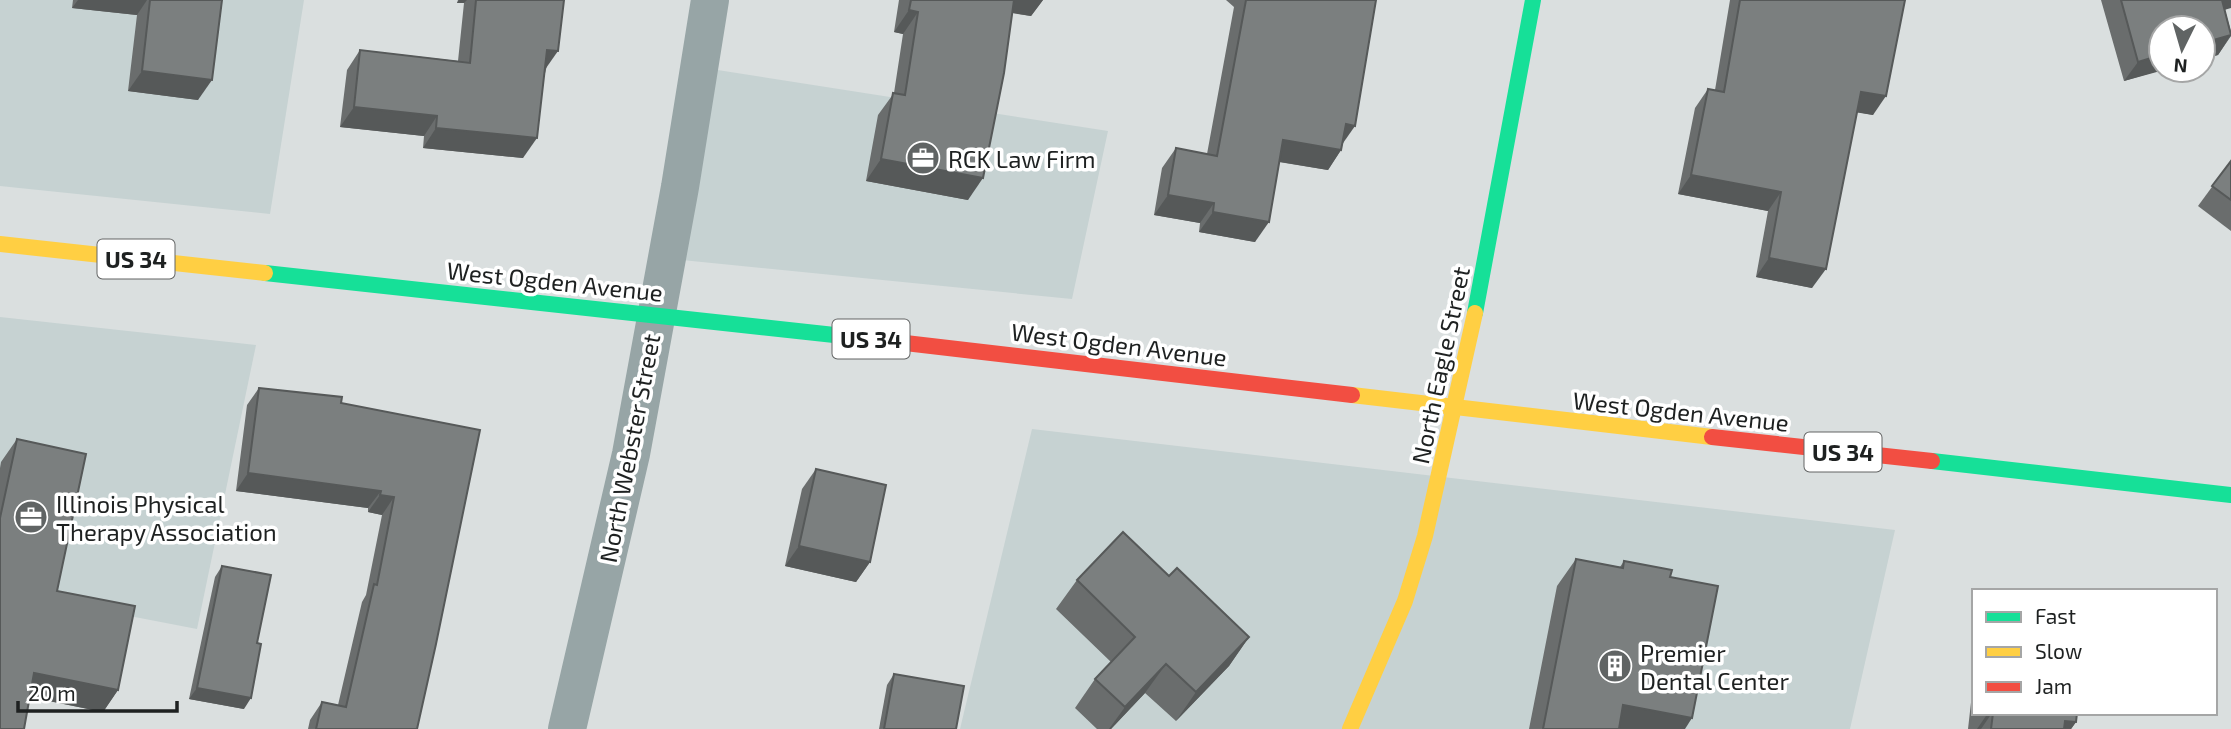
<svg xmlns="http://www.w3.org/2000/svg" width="2231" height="729" viewBox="0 0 2231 729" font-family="'Exo 2',sans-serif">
  <rect width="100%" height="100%" fill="#dadfdf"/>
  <!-- built -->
  <g fill="#c6d2d2">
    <path d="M0,0H304L270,214L0,186Z"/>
    <path d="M692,66L1108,131L1072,299L662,258Z"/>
    <path d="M0,317L256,345L197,629L0,591Z"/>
    <path d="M1032,429L1895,530L1850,729H960Z"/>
  </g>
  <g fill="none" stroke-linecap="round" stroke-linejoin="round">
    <!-- street -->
    <path stroke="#97a5a6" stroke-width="38" d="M567,729L631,454L680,187L710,0"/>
    <!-- fast -->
    <g stroke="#16e098" stroke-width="16">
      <path d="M265,273L871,339"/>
      <path d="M1475,313L1533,0"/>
      <path d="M1932,461L2231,495"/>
    </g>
    <!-- slow -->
    <g stroke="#ffcf43" stroke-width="16">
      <path d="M0,244L265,273"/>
      <path d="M1352,395L1712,437"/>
      <path d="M1350,729L1405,601L1425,536L1475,313"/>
    </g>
    <!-- jam -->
    <g stroke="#f24e42" stroke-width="16">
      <path d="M871,339L1352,395"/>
      <path d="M1712,437L1932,461"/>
    </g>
  </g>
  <!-- wall -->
  <g fill="#6a6d6d">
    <path d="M73,0H222L198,100L128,91L137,15L72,8Z"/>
    <path d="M458,0H564L523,158L423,148L424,136L340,127L347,70L360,50L458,61L464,3H457Z"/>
    <path d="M899,0H1043L1031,16L1012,13L968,200L866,181L878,115L894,93L903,34L894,32Z"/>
    <path d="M1226,0H1376L1341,150L1328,170L1279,162L1255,242L1199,232L1200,223L1154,215L1162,168L1176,148L1207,154L1234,7Z"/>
    <path d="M1730,0H1905L1873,115L1857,112L1812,288L1756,277L1768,211L1678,194L1695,108L1708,89L1715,90Z"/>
    <path d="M2101,0H2231L2225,10L2231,32V36L2218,55L2161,70L2124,81Z"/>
    <path d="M2231,161V231L2198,206Z"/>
    <path d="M259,388L480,430L417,729H308L310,720L322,702L338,705L362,602L366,595L382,515L368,512V508L236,491L247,405Z"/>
    <path d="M17,439L57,591L118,690L103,712L30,697L0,729V468L1,462Z"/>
    <path d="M816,469L870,562L856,582L785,566L802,489Z"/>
    <path d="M1576,559L1620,567L1624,561L1670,577L1685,729H1529L1557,586Z"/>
    <path d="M222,566L244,709L189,699L215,577Z"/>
    <path d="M1169,576L1249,637L1229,666L1176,721L1145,693L1111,729H1097L1075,708L1095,679L1111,662L1056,609L1077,580Z"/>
    <path d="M894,674L956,729H879L887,685Z"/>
    <path d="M1974,676V713H2077L2076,722L2071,729H1968Z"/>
  </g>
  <!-- shaded-wall -->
  <g fill="#565959">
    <path d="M78,0H147L137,15L72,8Z"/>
    <path d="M459,0H467L464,3H457Z"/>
    <path d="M1009,0H1043L1031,16L1001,11Z"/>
    <path d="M2217,0H2231V8L2207,15Z"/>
    <path d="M909,10L918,12L903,34L894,32Z"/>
    <path d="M2231,35L2218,55L2203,59V43Z"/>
    <path d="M547,50L558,51L544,71Z"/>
    <path d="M2161,55V70H2164L2124,81L2138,62Z"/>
    <path d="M142,71L212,80L198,100L128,91Z"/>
    <path d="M1861,92L1886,96L1873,115L1848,111Z"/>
    <path d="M354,107L437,116L424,136L340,127Z"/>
    <path d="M1346,124L1355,126L1341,146Z"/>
    <path d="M436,128L537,138L523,158L423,148Z"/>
    <path d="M1283,140L1341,150L1328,170L1269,160Z"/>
    <path d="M881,159L983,178L968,200L866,181Z"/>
    <path d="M1691,175L1781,192L1768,211L1678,194Z"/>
    <path d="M1168,195L1214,203L1200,223L1154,215Z"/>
    <path d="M1213,212L1269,222L1255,242L1199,232Z"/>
    <path d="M1769,258L1826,269L1812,288L1756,277Z"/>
    <path d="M248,473L381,491L368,508L236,491Z"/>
    <path d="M380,495L394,497L382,515L368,512Z"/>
    <path d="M799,546L870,562L856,582L785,566Z"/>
    <path d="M1249,637L1229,666L1176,721L1196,692Z"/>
    <path d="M1166,664L1145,693L1111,729H1109L1125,707Z"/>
    <path d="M34,673L118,690L103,712L19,695Z"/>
    <path d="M197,688L251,698L244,709L189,699Z"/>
    <path d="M1623,705L1692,718L1685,729H1607Z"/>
    <path d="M1988,713H1992L1981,729H1977Z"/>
    <path d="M2065,721L2076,722L2071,729H2059Z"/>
  </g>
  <!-- building -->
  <g fill="#7b7f7f" stroke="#565959" stroke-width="2">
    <path d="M150,0H222L212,80L142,71Z"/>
    <path d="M476,0H564L558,51L547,50L537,138L436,128L437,116L354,107L360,50L470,63Z"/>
    <path d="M911,0H1014L1004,73L983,178L881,159L893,93L905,95L918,12L909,10Z"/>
    <path d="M1246,0H1376L1355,126L1346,124L1341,150L1283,140L1269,222L1213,212L1214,203L1168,195L1176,148L1217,156Z"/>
    <path d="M1740,0H1905L1886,96L1861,92L1826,269L1769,258L1781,192L1691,175L1708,89L1724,92Z"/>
    <path d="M2121,0H2222L2231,35L2203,43V28H2161V55L2138,62Z"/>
    <path d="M2231,161V200L2212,186Z"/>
    <path d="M259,388L342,397L341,403L480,430L436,644L417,729H316L322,702L346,707L374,584L377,585L394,497L380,495L381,491L248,473Z"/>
    <path d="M17,439L86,454L57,591L135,606L118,690L34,673L24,729H0V518Z"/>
    <path d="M816,469L886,485L870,562L799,546Z"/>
    <path d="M1123,532L1169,576L1177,568L1249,637L1196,692L1166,664L1125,707L1095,679L1135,637L1077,580Z"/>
    <path d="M1576,559L1623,568L1624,561L1672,570L1670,577L1718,586L1692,718L1623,705L1619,729H1543Z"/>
    <path d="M222,566L271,575L257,643L261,644L251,698L197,688Z"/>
    <path d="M894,674L964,686L956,729H884Z"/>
    <path d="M1993,713H2077L2076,722L2065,721L2064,729H1991Z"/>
  </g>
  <!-- icons -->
  <defs>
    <symbol id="office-disc" viewBox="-11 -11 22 22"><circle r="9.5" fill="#606464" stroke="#fff"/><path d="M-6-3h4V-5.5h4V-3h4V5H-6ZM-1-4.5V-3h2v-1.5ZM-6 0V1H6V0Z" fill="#fff"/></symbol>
    <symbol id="building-disc" viewBox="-11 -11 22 22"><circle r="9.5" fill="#606464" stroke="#fff"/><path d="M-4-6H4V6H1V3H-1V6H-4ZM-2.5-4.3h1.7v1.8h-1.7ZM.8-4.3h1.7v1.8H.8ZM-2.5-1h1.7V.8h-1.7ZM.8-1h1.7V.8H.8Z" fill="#fff"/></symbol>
  </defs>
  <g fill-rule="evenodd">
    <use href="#office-disc" x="904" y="139" width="38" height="38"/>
    <use href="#office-disc" x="12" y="498" width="38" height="38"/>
    <use href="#building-disc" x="1596" y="647" width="38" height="38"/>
  </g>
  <g text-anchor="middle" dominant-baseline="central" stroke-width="7" stroke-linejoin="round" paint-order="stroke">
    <!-- shield labels -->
    <g fill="#fff" stroke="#626464" stroke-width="2">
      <rect x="97.5" y="239.5" width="77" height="39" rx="5"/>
      <rect x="832.5" y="319.5" width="77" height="39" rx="5"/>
      <rect x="1804.5" y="432.5" width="77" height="39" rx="5"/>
    </g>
    <g font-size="23" font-weight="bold" fill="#1e2121">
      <text x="136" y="259">US 34</text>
      <text x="871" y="339">US 34</text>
      <text x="1843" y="452">US 34</text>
    </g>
    <!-- poi labels -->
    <g font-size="24" fill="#1e2121" stroke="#fff" text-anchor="start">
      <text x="948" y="158">RCK Law Firm</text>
      <text x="56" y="503">Illinois Physical<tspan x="56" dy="28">Therapy Association</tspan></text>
      <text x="1640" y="652">Premier<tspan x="1640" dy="28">Dental Center</tspan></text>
    </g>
    <!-- street labels -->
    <g font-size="24" fill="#1e2121" stroke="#fff">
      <text transform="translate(555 281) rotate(6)">West Ogden Avenue</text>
      <text transform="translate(1119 344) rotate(7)">West Ogden Avenue</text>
      <text transform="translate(1440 365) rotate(-78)">North Eagle Street</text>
      <text transform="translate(1681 411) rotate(6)">West Ogden Avenue</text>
      <text transform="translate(629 448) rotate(-79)">North Webster Street</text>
    </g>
  </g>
  <!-- legend -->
  <rect x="1972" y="589" width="245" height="126" fill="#ffffff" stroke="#a5a6a6" stroke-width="2"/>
  <rect x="1986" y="612" width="35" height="10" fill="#16e098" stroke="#a5a6a6" stroke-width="2"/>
  <text x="2035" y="624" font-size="21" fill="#1e2121">Fast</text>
  <rect x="1986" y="647" width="35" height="10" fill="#ffcf43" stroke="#a5a6a6" stroke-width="2"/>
  <text x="2035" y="659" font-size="21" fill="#1e2121">Slow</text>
  <rect x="1986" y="682" width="35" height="10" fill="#f24e42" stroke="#a5a6a6" stroke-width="2"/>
  <text x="2035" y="694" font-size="21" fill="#1e2121">Jam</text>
  <!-- north arrow -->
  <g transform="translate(2182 49) rotate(185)"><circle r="33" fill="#ffffff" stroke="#a5a6a6" stroke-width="2"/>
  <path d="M0-5L12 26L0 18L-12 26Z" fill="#606464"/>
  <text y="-10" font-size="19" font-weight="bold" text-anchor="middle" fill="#1e2121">N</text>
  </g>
  <!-- scale -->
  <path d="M18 701v10h159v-10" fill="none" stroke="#1e2121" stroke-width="3.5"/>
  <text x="28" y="701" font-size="21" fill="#1e2121" stroke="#ffffff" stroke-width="5" paint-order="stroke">20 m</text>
</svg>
